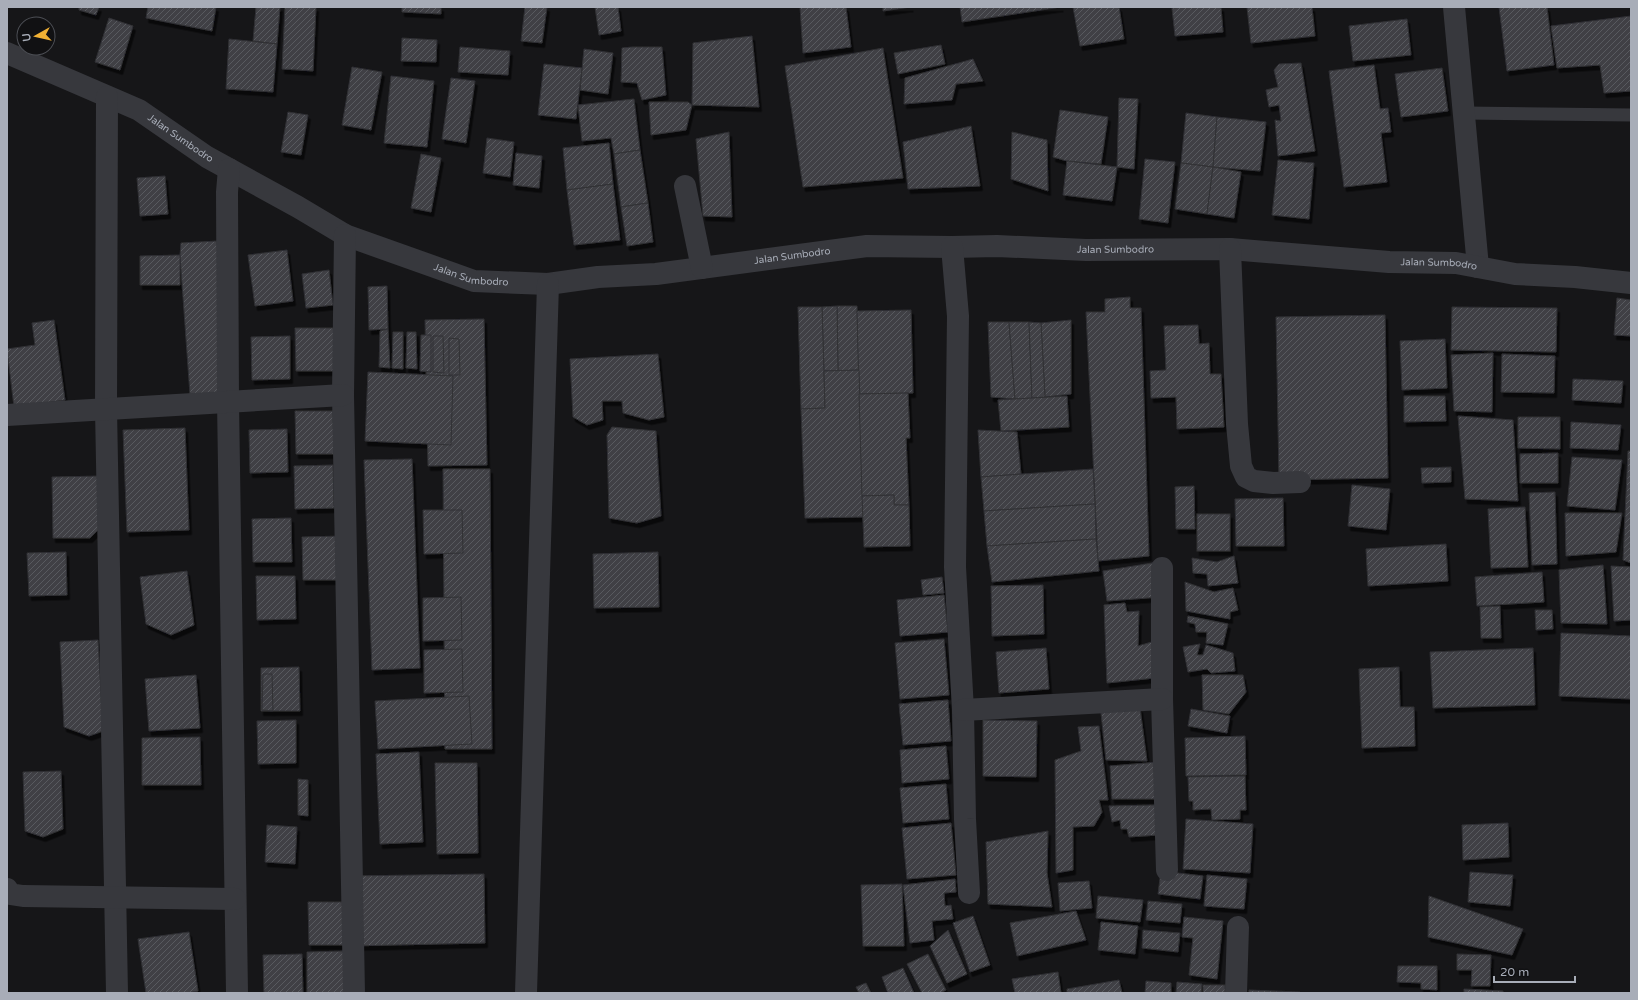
<svg xmlns="http://www.w3.org/2000/svg" width="1638" height="1000" viewBox="0 0 1638 1000" font-family="'Varela Round',sans-serif">
  <defs>
    <pattern id="building-hatch" width="6" height="6" patternUnits="userSpaceOnUse"><rect width="6" height="6" fill="#404145"/><path d="M-1 1l2-2M0 6l6-6M5 7l2-2" fill="none" stroke="#595a5e"/></pattern>
    <filter id="shadow"><feDropShadow dx="2.5" dy="4.5" stdDeviation="0" flood-color="#0009"/></filter>
  </defs>
  <rect width="100%" height="100%" fill="#161618"/>
  <!-- building -->
  <g fill="url(#building-hatch)" stroke="#303034" filter="url(#shadow)">
    <path d="M79,7H99L96,15L79,10Z"/>
    <path d="M148,7H216L212,31L146,18Z"/>
    <path d="M256,7H280L277,44L253,41Z"/>
    <path d="M285,7H316L313,71L282,69Z"/>
    <path d="M402,7H441V14L402,12Z"/>
    <path d="M525,7H547L542,43L521,41Z"/>
    <path d="M595,7H618L621,31L599,35Z"/>
    <path d="M800,7H846L851,47L803,53Z"/>
    <path d="M883,7H911L883,11Z"/>
    <path d="M960,7H1061L962,22Z"/>
    <path d="M1073,7H1119L1124,39L1080,46Z"/>
    <path d="M1184,7H1221L1223,32L1175,36L1172,8Z"/>
    <path d="M1247,7H1312L1315,36L1251,43Z"/>
    <path d="M1499,7H1547L1554,65L1507,71Z"/>
    <path d="M1631,16V91L1604,93L1600,65L1557,68L1551,26Z"/>
    <path d="M109,18L133,26L120,70L95,62Z"/>
    <path d="M1407,19L1411,55L1353,61L1349,26Z"/>
    <path d="M752,36L759,107L692,105L693,43Z"/>
    <path d="M402,38L437,40L436,62L401,61Z"/>
    <path d="M229,39L277,44L273,92L226,89Z"/>
    <path d="M941,45L945,64L898,74L894,53Z"/>
    <path d="M460,47L510,51L508,75L458,72Z"/>
    <path d="M632,47H662L666,95L642,100L637,83L621,82L622,48Z"/>
    <path d="M883,48L903,178L803,187L785,66Z"/>
    <path d="M584,49L613,53L608,94L580,90Z"/>
    <path d="M973,59L983,81L956,84L952,100L904,104L905,78Z"/>
    <path d="M1301,63L1315,151L1278,156L1275,120L1281,121L1279,105L1269,107L1266,90L1278,87L1274,70L1279,64Z"/>
    <path d="M544,64L582,68L576,119L538,115Z"/>
    <path d="M1374,65L1380,109L1388,108L1391,132L1381,133L1387,182L1344,187L1329,71Z"/>
    <path d="M352,67L382,72L371,130L342,125Z"/>
    <path d="M1442,68L1448,111L1401,117L1395,74Z"/>
    <path d="M391,76L434,81L427,147L384,143Z"/>
    <path d="M451,78L475,81L466,143L442,139Z"/>
    <path d="M1119,98L1138,99L1134,169L1117,167Z"/>
    <path d="M634,99L640,150L614,154L611,138L582,141L578,105Z"/>
    <path d="M649,102H688L692,105L686,130L651,135Z"/>
    <path d="M1060,110L1108,117L1101,164L1067,161L1053,157Z"/>
    <path d="M288,112L308,115L301,155L281,152Z"/>
    <path d="M1186,113L1217,117L1213,167L1181,163Z"/>
    <path d="M1217,117L1266,122L1260,171L1213,167Z"/>
    <path d="M971,126L980,186L908,189L903,142Z"/>
    <path d="M729,132L732,217L703,216L696,139Z"/>
    <path d="M1012,132L1047,140L1048,191L1011,179Z"/>
    <path d="M487,138L514,142L510,177L483,173Z"/>
    <path d="M609,143L613,184L567,190L563,148Z"/>
    <path d="M640,150L648,203L621,207L614,154Z"/>
    <path d="M516,153L542,156L539,188L513,185Z"/>
    <path d="M421,154L441,158L431,212L411,208Z"/>
    <path d="M1145,159L1175,162L1168,223L1139,219Z"/>
    <path d="M1278,160L1314,163L1309,219L1272,215Z"/>
    <path d="M1067,161L1117,167L1112,201L1063,195Z"/>
    <path d="M1181,163L1213,167L1207,214L1175,209Z"/>
    <path d="M1213,167L1241,172L1234,218L1207,214Z"/>
    <path d="M165,176L168,214L140,216L137,178Z"/>
    <path d="M613,184L620,240L574,245L567,190Z"/>
    <path d="M648,203L653,242L627,246L621,207Z"/>
    <path d="M217,241L226,393L190,395L180,255L181,243Z"/>
    <path d="M287,250L293,301L255,306L248,255Z"/>
    <path d="M180,255V285H140V256Z"/>
    <path d="M329,270L333,305L306,308L302,274Z"/>
    <path d="M387,286L388,329L369,330L368,287Z"/>
    <path d="M1130,297V308H1141L1149,556L1098,561L1086,312H1105V299Z"/>
    <path d="M1617,298L1631,300V336L1614,335Z"/>
    <path d="M837,306H857L859,370L838,371Z"/>
    <path d="M837,306L838,371H824L822,307Z"/>
    <path d="M798,307H822L825,408L801,409Z"/>
    <path d="M1452,307L1557,308L1556,352L1451,350Z"/>
    <path d="M911,310L913,393L859,394L857,311Z"/>
    <path d="M1385,315L1388,478L1279,480L1276,317Z"/>
    <path d="M484,319L487,465L428,466L425,320Z"/>
    <path d="M54,320L65,400L14,407L7,349L35,345L32,323Z"/>
    <path d="M1071,320V394L1045,397L1041,323Z"/>
    <path d="M988,322H1009L1015,399L991,397Z"/>
    <path d="M1009,322H1029L1032,398L1015,399Z"/>
    <path d="M1029,322L1041,323L1045,397L1032,398Z"/>
    <path d="M1198,325L1199,344L1209,343L1210,374H1221L1224,427L1177,429L1176,397L1151,398L1150,371L1166,370L1164,326Z"/>
    <path d="M295,328H334L335,371H296Z"/>
    <path d="M388,329L390,368L379,367L380,331Z"/>
    <path d="M393,332H403V369L392,368Z"/>
    <path d="M407,332H416L417,369L406,368Z"/>
    <path d="M421,335H431V372L420,371Z"/>
    <path d="M290,336V379L252,380L251,337Z"/>
    <path d="M433,336H443L444,373L433,372Z"/>
    <path d="M449,338L459,339L460,375H449Z"/>
    <path d="M1445,339L1447,388L1402,390L1400,341Z"/>
    <path d="M1493,353L1492,412L1454,411L1451,355Z"/>
    <path d="M658,354L664,417L649,420L623,413L622,401H602L603,420L587,425L573,417L570,359Z"/>
    <path d="M1502,354L1555,356L1554,393L1501,392Z"/>
    <path d="M859,370L863,517L805,518L801,409L825,408L824,371Z"/>
    <path d="M368,372L453,376L451,445L365,441Z"/>
    <path d="M1573,379L1623,381L1621,403L1572,400Z"/>
    <path d="M908,393L910,438H906L909,505H894V495L862,496L859,394Z"/>
    <path d="M1067,396L1069,427L1001,431L998,400Z"/>
    <path d="M1404,396H1445L1446,421L1404,422Z"/>
    <path d="M295,411H333L334,454H296Z"/>
    <path d="M1458,416L1513,420L1518,501L1465,499Z"/>
    <path d="M1518,417H1560V449L1518,448Z"/>
    <path d="M1571,422L1621,425L1618,450L1570,448Z"/>
    <path d="M612,427L656,431L661,516L637,523L609,518L607,435Z"/>
    <path d="M185,428L189,530L127,532L123,430Z"/>
    <path d="M287,429L288,472L250,473L249,430Z"/>
    <path d="M978,430L1017,432L1021,474L981,477Z"/>
    <path d="M1628,451H1631V563L1623,560Z"/>
    <path d="M1558,453V483H1520V454Z"/>
    <path d="M1572,457L1622,460L1615,510L1567,506Z"/>
    <path d="M412,459L420,668L372,670L364,460Z"/>
    <path d="M333,465L334,508L295,509L294,466Z"/>
    <path d="M1451,467V482L1422,483L1421,468Z"/>
    <path d="M443,469H490L492,749H445Z"/>
    <path d="M1093,469L1095,504L984,511L981,477Z"/>
    <path d="M100,476L101,527L90,538H53L52,477Z"/>
    <path d="M1352,485L1390,489L1386,530L1348,526Z"/>
    <path d="M1194,486L1195,529H1176L1175,487Z"/>
    <path d="M1555,492L1557,564L1532,565L1529,493Z"/>
    <path d="M894,495V505H909L910,546L864,547L862,496Z"/>
    <path d="M1283,498L1284,546H1236L1235,499Z"/>
    <path d="M1095,504L1096,539L987,546L984,511Z"/>
    <path d="M1525,507L1528,567L1491,568L1488,509Z"/>
    <path d="M423,510H462L463,553L424,554Z"/>
    <path d="M1565,513H1622L1616,552L1566,556Z"/>
    <rect x="1197" y="514" width="33" height="37"/>
    <path d="M291,518L292,562H253L252,519Z"/>
    <path d="M341,536L342,580H303L302,537Z"/>
    <path d="M1096,539L1099,571L992,582L987,546Z"/>
    <path d="M1446,544L1448,581L1368,586L1366,549Z"/>
    <path d="M66,552L67,595L29,596L27,553Z"/>
    <path d="M658,552L659,607L594,608L593,554Z"/>
    <path d="M1234,556L1238,583L1208,586L1207,574L1193,573L1192,558L1217,562Z"/>
    <path d="M1158,562L1161,597L1107,601L1103,571Z"/>
    <path d="M1603,565L1607,624L1561,623L1559,570Z"/>
    <path d="M1611,566L1631,567V620L1614,621Z"/>
    <path d="M187,571L194,625L171,635L146,624L140,577Z"/>
    <path d="M1542,572L1544,602L1477,606L1475,577Z"/>
    <path d="M256,576H295L296,619L257,620Z"/>
    <path d="M942,577L944,593L923,595L921,580Z"/>
    <path d="M1185,582L1214,592L1233,588L1238,610L1230,612V619L1186,611Z"/>
    <path d="M1043,585L1044,634L992,636L991,586Z"/>
    <path d="M944,595L948,632L900,636L897,600Z"/>
    <path d="M461,597L462,640L423,641V598Z"/>
    <path d="M1125,603L1127,612L1139,611L1138,646L1155,641V678L1107,683L1104,605Z"/>
    <path d="M1500,606L1501,638H1481L1480,607Z"/>
    <path d="M1535,610H1552L1553,629L1536,630Z"/>
    <path d="M1188,616L1228,624L1223,645L1206,643L1207,632H1196L1195,624L1187,622Z"/>
    <path d="M1561,633L1631,636V699L1559,696Z"/>
    <path d="M944,639L949,695L900,699L895,643Z"/>
    <path d="M98,640L103,731L89,736L64,727L60,642Z"/>
    <path d="M1200,644L1197,655H1203L1206,645L1233,653L1235,671L1211,673L1207,669L1188,672L1183,647Z"/>
    <path d="M1046,648L1049,689L999,693L996,652Z"/>
    <path d="M1533,648L1535,705L1433,708L1430,652Z"/>
    <path d="M462,649L463,692L424,693V650Z"/>
    <path d="M299,667L300,711H261V668Z"/>
    <path d="M1399,667L1400,707H1414L1415,746L1362,748L1359,669Z"/>
    <path d="M263,674H272L273,711L262,710Z"/>
    <path d="M196,675L200,728L149,731L145,679Z"/>
    <path d="M1202,675H1243L1246,692L1229,714L1203,710Z"/>
    <path d="M469,696L472,744L378,749L375,701Z"/>
    <path d="M948,700L951,741L903,745L899,704Z"/>
    <path d="M1140,708L1147,761L1106,760L1101,713Z"/>
    <path d="M1191,709L1230,716L1227,733L1188,726Z"/>
    <path d="M296,720V763L258,764L257,721Z"/>
    <path d="M983,720L1037,721L1036,777L983,776Z"/>
    <path d="M1099,726L1108,800H1099L1102,812L1094,826L1073,827V870L1056,873L1055,760L1081,751L1078,727Z"/>
    <path d="M1245,736L1246,775L1186,776L1185,738Z"/>
    <path d="M200,737L201,785H142V738Z"/>
    <path d="M946,746L949,779L902,783L900,750Z"/>
    <path d="M419,752L423,842L380,844L376,754Z"/>
    <path d="M1159,762L1160,799H1112L1110,766Z"/>
    <path d="M435,763H477L478,853L437,854Z"/>
    <path d="M61,771L63,829L43,837L25,831L23,772Z"/>
    <path d="M1245,776L1246,810H1240V819L1212,820L1211,809L1193,810V801H1189L1188,777Z"/>
    <path d="M298,779L308,780V816L298,815Z"/>
    <path d="M946,784L949,819L903,823L900,788Z"/>
    <path d="M1156,805L1158,835L1129,837L1127,829H1121L1120,820L1112,822L1109,806Z"/>
    <path d="M1186,819L1253,824L1250,873L1183,869Z"/>
    <path d="M951,823L956,875L907,879L902,828Z"/>
    <path d="M1508,823L1509,857L1463,860L1462,825Z"/>
    <path d="M267,825L297,827L295,864L265,862Z"/>
    <path d="M1048,831L1047,873L1052,907L988,904L986,842Z"/>
    <path d="M1161,871L1203,876L1200,899L1158,894Z"/>
    <path d="M1470,872L1513,875L1510,906L1468,902Z"/>
    <path d="M484,874L485,943L350,946L348,876Z"/>
    <path d="M1207,875L1247,879L1244,909L1204,906Z"/>
    <path d="M955,879L956,892L944,893L945,906L951,905L953,919L932,921L934,940L910,943L903,885Z"/>
    <path d="M1089,881L1092,908L1060,911L1058,883Z"/>
    <path d="M902,884L904,946H863L861,885Z"/>
    <path d="M1098,896L1143,900L1140,922L1096,918Z"/>
    <path d="M1429,896L1523,929L1512,955L1428,937Z"/>
    <path d="M1148,901L1182,904L1180,923L1146,920Z"/>
    <path d="M308,902H347V945H309Z"/>
    <path d="M1076,911L1086,940L1017,956L1010,923Z"/>
    <path d="M973,916L990,965L970,972L953,923Z"/>
    <path d="M1184,917L1223,921L1217,979L1189,975L1193,938L1182,937Z"/>
    <path d="M1101,922L1138,926L1135,954L1098,950Z"/>
    <path d="M948,930L967,974L947,983L930,946Z"/>
    <path d="M1143,930L1180,933L1178,952L1142,948Z"/>
    <path d="M189,932L198,991L187,993H146L138,939Z"/>
    <path d="M345,951L346,993H307V952Z"/>
    <path d="M302,954L303,993H264L263,955Z"/>
    <path d="M928,954L946,990L940,993H922L907,964Z"/>
    <path d="M1457,954L1491,955L1490,986H1471L1472,970H1457Z"/>
    <path d="M1398,966H1437V990L1421,989V983L1397,982Z"/>
    <path d="M903,968L914,993H888L882,977Z"/>
    <path d="M1058,972L1061,993H1015L1012,979Z"/>
    <path d="M1119,980L1122,993H1067V989Z"/>
    <path d="M1146,981L1171,983V993H1145Z"/>
    <path d="M1177,982L1202,984L1201,993H1176Z"/>
    <path d="M866,983L871,993H859L856,987Z"/>
    <rect x="1203" y="985" width="22" height="8"/>
    <path d="M1464,989L1503,991V993H1464Z"/>
    <path d="M1249,990L1300,992V993H1249Z"/>
  </g>
  <g fill="none" stroke-linecap="round" stroke-linejoin="round">
    <!-- lane -->
    <path stroke="#37383d" stroke-width="13" d="M1465,113L1631,115"/>
    <!-- street -->
    <g stroke="#37383d" stroke-width="22">
      <path d="M1454,7L1478,267"/>
      <path id="s1" d="M7,53L139,110L207,157L298,207L345,235L474,281L548,284L598,277L656,274L867,246L952,247L997,246L1086,250L1230,249L1389,262L1456,263L1515,274L1575,277L1631,283"/>
      <path d="M107,97L106,409L117,993"/>
      <path d="M229,169L227,192L228,401L237,993"/>
      <path d="M685,186L702,268"/>
      <path d="M345,235L343,395L354,993"/>
      <path d="M952,247L958,316L955,567L963,710L965,819L969,893"/>
      <path d="M1230,249L1237,424L1241,466L1246,477L1254,481L1273,483L1300,482"/>
      <path d="M7,415L343,395"/>
      <path d="M1162,568V699L1167,870"/>
      <path d="M963,710L1162,699"/>
      <path d="M7,889L10,894L23,896L235,899"/>
      <path d="M526,993L548,284"/>
      <path d="M1236,993L1238,927"/>
    </g>
  </g>
  <g text-anchor="middle" dominant-baseline="central" stroke-width="3" stroke-linejoin="round" paint-order="stroke">
    <!-- street labels -->
    <g font-size="10" fill="#a8adb8" stroke="#111113">
      <text stroke="none"><textPath href="#s1" startOffset="194">Jalan Sumbodro</textPath></text>
      <text stroke="none"><textPath href="#s1" startOffset="1166">Jalan Sumbodro</textPath></text>
      <text stroke="none"><textPath href="#s1" startOffset="842">Jalan Sumbodro</textPath></text>
      <text stroke="none"><textPath href="#s1" startOffset="1490">Jalan Sumbodro</textPath></text>
      <text stroke="none"><textPath href="#s1" startOffset="518">Jalan Sumbodro</textPath></text>
    </g>
  </g>
  <!-- border -->
  <rect width="1638" height="1000" fill="none" stroke="#a8adb8" stroke-width="16"/>
  <!-- north arrow -->
  <g transform="translate(36 36) rotate(262)"><circle r="19" fill="#111113" stroke="#4d4f55"/>
  <path d="M0-3L7 15L0 10L-7 15Z" fill="#f2b134"/>
  <text y="-6" font-size="11" font-weight="bold" text-anchor="middle" fill="#a8adb8">U</text>
  </g>
  <!-- scale -->
  <path d="M1494 976v6h81v-6" fill="none" stroke="#a8adb8" stroke-width="2"/>
  <text x="1500" y="976" font-size="12" fill="#a8adb8" stroke="#111113" stroke-width="3" paint-order="stroke">20 m</text>
</svg>
